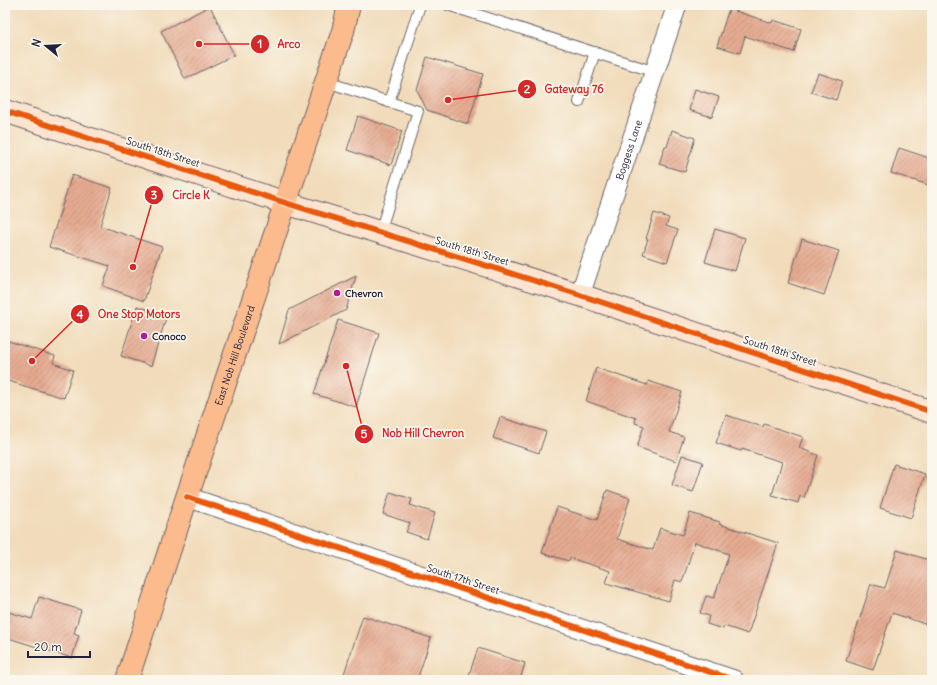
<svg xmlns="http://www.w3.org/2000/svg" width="937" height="685" viewBox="0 0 937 685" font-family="Delius,sans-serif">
  <defs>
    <pattern id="building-hatch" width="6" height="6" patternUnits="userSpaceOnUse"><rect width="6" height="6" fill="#e6ac92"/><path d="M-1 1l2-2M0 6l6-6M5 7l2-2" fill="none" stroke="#ba8c78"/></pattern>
  </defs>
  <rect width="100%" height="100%" fill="#fbf7ec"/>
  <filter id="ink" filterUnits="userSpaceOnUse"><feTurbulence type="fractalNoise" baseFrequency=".025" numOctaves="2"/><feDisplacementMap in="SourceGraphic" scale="8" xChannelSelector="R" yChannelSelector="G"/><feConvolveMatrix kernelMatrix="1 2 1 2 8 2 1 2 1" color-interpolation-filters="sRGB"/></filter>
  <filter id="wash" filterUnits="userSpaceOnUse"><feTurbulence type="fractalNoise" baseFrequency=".012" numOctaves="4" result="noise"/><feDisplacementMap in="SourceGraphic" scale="16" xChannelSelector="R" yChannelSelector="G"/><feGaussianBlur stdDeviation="0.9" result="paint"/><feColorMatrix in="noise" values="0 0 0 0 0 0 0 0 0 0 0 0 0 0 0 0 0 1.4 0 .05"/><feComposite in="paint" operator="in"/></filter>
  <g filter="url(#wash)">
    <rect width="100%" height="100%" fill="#f1dbba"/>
    <g id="blocks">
      <!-- building -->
      <g fill="url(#building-hatch)">
        <path d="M210,6L234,55L185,79L161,31Z"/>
        <path d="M729,9L772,23L773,20L801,29L794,52L745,36L740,53L717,46Z"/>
        <path d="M427,57L483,74L468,124L427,110L417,90Z"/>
        <path d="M818,73L842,81L836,100L811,92Z"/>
        <path d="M695,89L719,97L712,117L689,110Z"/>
        <path d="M358,116L402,131L391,165L347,150Z"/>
        <path d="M672,130L695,138L685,172L659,164L665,146L667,147Z"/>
        <path d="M899,148L932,159V186L891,173Z"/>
        <path d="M72,175L112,188L100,226L162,247L144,301L103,286L110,266L49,247Z"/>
        <path d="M654,213L669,218L666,226L678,230L667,262L643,254L648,239H646Z"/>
        <path d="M715,229L745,238L735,271L705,262Z"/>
        <path d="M802,239L839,251L824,295L788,283Z"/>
        <path d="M356,276L346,310L279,344L289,310Z"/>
        <path d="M137,306L167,315L151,366L121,356Z"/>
        <path d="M338,320L379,333L356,407L314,394Z"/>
        <path d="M5,340L55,356L53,363L73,370L64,398L5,380Z"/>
        <path d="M596,368L647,385L648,381L682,392L669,432L684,437L676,461L637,447L644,426L635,423L636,418L586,401Z"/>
        <path d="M726,415L763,427L764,424L803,437L799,448L818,455L804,498L800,496L798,503L772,495L782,462L742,449L741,451L716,443Z"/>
        <path d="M500,417L546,432L539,453L493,438Z"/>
        <path d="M682,455L703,462L693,492L672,485Z"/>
        <path d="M894,464L925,474L911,518L880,508Z"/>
        <path d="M607,490L630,498L617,539L653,550L660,528L683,535L690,513L720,522L719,524L778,543L748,634L724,626L723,629L707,624L709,616L700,613L706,596L714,598L729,554L695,542L682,582L675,580L669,601L606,583L610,571L570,558L569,561L542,553L557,507L597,520Z"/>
        <path d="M390,492L412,499L410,505L435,513L427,539L406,532L410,523L383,514Z"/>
        <path d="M897,550L932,561V617L928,616L925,624L892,613L873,670L846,661L871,584L885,588Z"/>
        <path d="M39,597L81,610L74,633L79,635L72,658L5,637V611L32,619Z"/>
        <path d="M363,616L431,638L417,680H342Z"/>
        <path d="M478,648L525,663L520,680H486L469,675Z"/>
      </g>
    </g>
  </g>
  <g filter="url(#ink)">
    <use href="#blocks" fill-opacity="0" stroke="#6a6367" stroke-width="1"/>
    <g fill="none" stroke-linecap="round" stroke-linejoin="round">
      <defs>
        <g id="lane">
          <path d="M448,5L460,9"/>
          <path d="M461,5L460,9L655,72"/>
          <path d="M327,82L389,102L420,5"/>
          <path d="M579,102L595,52"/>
          <path d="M380,232L418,111L389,102"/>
        </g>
        <g id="street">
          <path id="s1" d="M580,295L677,5"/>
          <path d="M187,497L734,680"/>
        </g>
        <path id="secondary" d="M5,111L286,203L580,295L932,412"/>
        <g id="primary">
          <path id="s2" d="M127,680L187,497L343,31L349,5"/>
        </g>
      </defs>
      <!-- lane casing -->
      <use href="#lane" stroke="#6a6367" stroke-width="12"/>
      <!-- street casing -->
      <use href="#street" stroke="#6a6367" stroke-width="21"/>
      <!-- secondary casing -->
      <use href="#secondary" stroke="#6a6367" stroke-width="24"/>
      <!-- primary casing -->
      <use href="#primary" stroke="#6a6367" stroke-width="24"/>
      <!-- lane -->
      <use href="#lane" stroke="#fff" stroke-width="10"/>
      <!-- street -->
      <use href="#street" stroke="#fff" stroke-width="19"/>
      <!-- secondary -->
      <use href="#secondary" stroke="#fde4d1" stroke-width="22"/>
      <!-- primary -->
      <use href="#primary" stroke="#fbbb8d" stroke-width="22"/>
      <defs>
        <g id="cycleway">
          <path d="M5,111L286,203L580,295L932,412"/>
          <path d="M187,497L734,680"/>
        </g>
      </defs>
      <!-- cycleway casing -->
      <use href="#cycleway" stroke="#fbf7ec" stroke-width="8"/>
      <!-- cycleway -->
      <use href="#cycleway" stroke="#e8590c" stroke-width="6"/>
    </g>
  </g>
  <!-- markers -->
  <g fill="#b5179e" stroke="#fbf7ec" stroke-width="1.5">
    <circle cx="337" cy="293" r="4"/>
    <circle cx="144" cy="336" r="4"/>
  </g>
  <g text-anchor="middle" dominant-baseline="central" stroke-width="3.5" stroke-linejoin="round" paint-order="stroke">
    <!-- street labels -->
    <g font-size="10" fill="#22223b" stroke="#fbf7ec">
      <text stroke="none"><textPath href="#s1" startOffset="153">Boggess Lane</textPath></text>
      <text transform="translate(163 152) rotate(18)">South 18th Street</text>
      <text transform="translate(472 251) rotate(17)">South 18th Street</text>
      <text transform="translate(780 351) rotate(18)">South 18th Street</text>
      <text stroke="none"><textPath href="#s2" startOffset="342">East Nob Hill Boulevard</textPath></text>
      <text transform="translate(463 579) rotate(18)">South 17th Street</text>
    </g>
    <!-- poi labels -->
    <g font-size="10" font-weight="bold" fill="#22223b" stroke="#fbf7ec" text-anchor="start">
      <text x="345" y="293">Chevron</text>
      <text x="152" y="336">Conoco</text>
    </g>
  </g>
  <!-- callouts -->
  <path fill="none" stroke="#d62828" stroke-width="1.5" d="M199 44L260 44M448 100L527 89M133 267L154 195M32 361L80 314M346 366L364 434"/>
  <g fill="#d62828" stroke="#fbf7ec" stroke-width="1.5">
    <circle cx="199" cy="44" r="4"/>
    <circle cx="448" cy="100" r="4"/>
    <circle cx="133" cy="267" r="4"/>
    <circle cx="32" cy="361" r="4"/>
    <circle cx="346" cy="366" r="4"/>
    <circle cx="260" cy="44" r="10"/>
    <circle cx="527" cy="89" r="10"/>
    <circle cx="154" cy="195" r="10"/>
    <circle cx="80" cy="314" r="10"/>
    <circle cx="364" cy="434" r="10"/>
  </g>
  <g font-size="12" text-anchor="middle" font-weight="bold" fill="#fff">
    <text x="260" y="48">1</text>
    <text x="527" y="93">2</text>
    <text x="154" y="199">3</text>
    <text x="80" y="319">4</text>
    <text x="364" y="438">5</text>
  </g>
  <g font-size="11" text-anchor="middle" font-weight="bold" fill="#d62828" stroke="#fbf7ec" stroke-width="3.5" stroke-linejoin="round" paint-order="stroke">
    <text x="289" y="48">Arco</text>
    <text x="574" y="93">Gateway 76</text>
    <text x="191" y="199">Circle K</text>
    <text x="139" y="318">One Stop Motors</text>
    <text x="423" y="437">Nob Hill Chevron</text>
  </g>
  <!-- margin -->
  <rect width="937" height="685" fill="none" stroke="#fbf7ec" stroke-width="20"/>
  <!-- north arrow -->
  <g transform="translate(46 46) rotate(288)" stroke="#fbf7ec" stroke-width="3" paint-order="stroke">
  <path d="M0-3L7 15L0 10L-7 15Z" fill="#22223b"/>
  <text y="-6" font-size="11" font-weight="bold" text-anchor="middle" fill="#22223b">N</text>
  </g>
  <!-- scale -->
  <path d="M28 651v6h62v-6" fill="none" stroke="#22223b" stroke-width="2"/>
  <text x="34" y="651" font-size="12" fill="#22223b" stroke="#fbf7ec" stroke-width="3" paint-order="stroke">20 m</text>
</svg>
